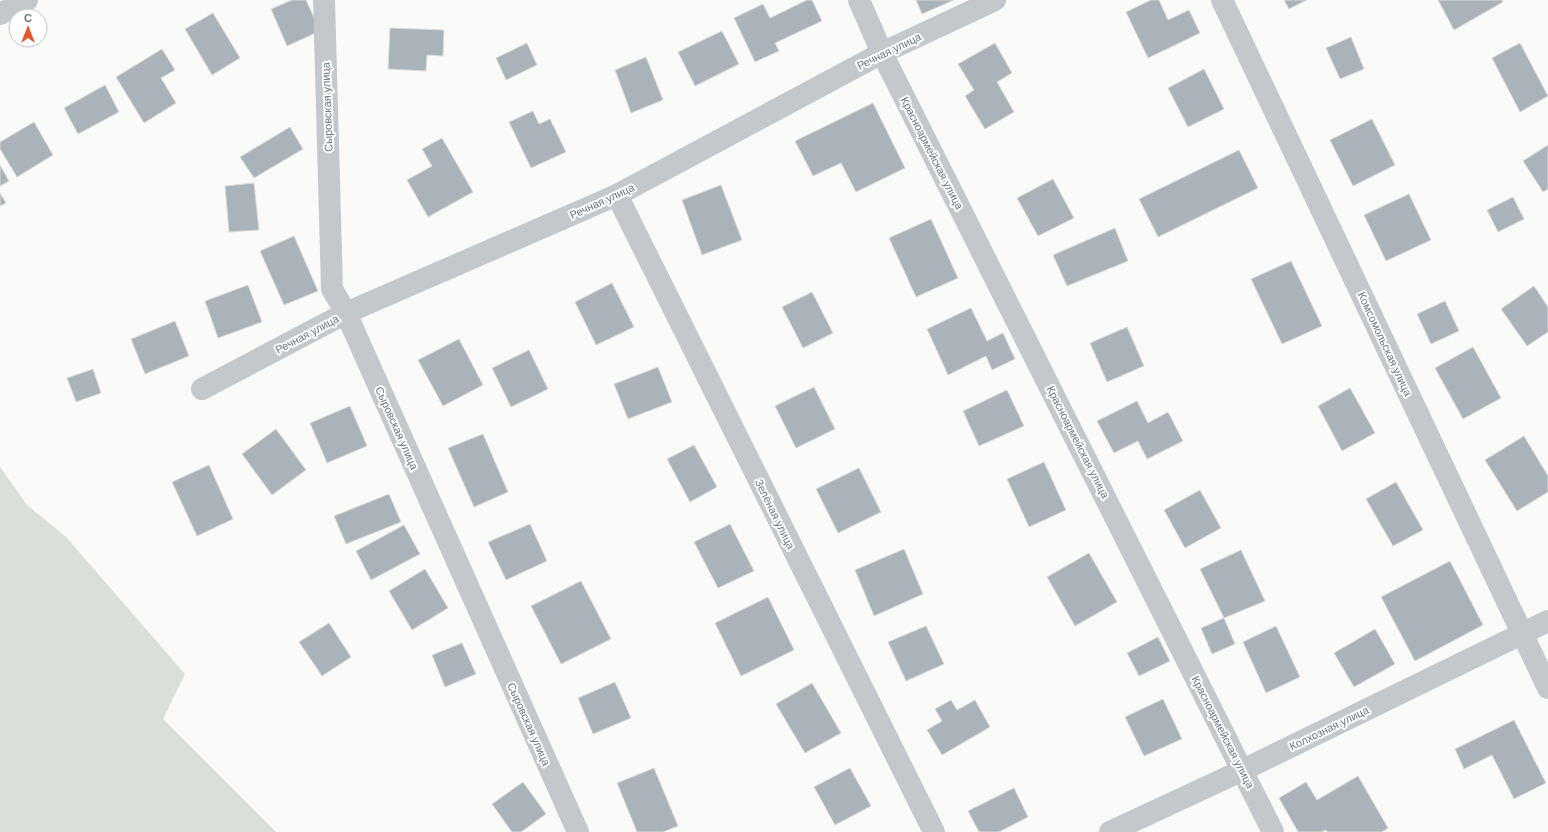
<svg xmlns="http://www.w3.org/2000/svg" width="1548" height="832" viewBox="0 0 1548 832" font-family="Arial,sans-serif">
  <rect width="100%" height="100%" fill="#fafaf8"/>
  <!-- green -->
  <path fill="#dadfd7" d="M0,467L27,505L66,537L185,674L163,719L276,832H0Z"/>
  <!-- building -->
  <g fill="#aab3b9" stroke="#dcdcda">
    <path d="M292,0H306L320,31L287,46L271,9Z"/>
    <path d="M807,0H812L822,21L775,43L779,51L755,62L734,18L763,4L770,18Z"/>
    <path d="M916,0H954L922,14Z"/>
    <path d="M1151,0H1159L1168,20L1189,10L1200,33L1148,58L1126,12Z"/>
    <path d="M1284,0H1307L1289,9Z"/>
    <path d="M1438,0H1502L1503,2L1454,30Z"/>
    <path d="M213,13L240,58L212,75L185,29Z"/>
    <path d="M390,28L444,30L443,56L427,55L426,71L388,69Z"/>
    <path d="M722,31L739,64L695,86L678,52Z"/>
    <path d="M1351,37L1364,69L1340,79L1326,48Z"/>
    <path d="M527,43L537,65L506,80L496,58Z"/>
    <path d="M995,43L1012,73L997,82L1014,112L985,129L965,96L974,90L958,64Z"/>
    <path d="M1520,43L1548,96L1520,112L1492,58Z"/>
    <path d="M162,49L175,70L161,78L176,103L144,123L116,77Z"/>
    <path d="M646,57L663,100L631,113L615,70Z"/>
    <path d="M1204,69L1224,109L1188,127L1168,88Z"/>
    <path d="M105,85L119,112L78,134L64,108Z"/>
    <path d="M873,103L905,168L856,192L841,163L813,176L795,141Z"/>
    <path d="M533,111L539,124L550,119L566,152L531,168L509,122Z"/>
    <path d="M1372,119L1395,165L1353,186L1330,140Z"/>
    <path d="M34,122L53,155L17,177L0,149V142Z"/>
    <path d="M290,127L303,149L254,178L240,157Z"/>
    <path d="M442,138L473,192L428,217L407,180L432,166L422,149Z"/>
    <path d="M1548,145V189L1543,192L1523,161Z"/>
    <path d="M1239,150L1258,188L1158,237L1139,199Z"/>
    <path d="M0,165L9,181L0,186Z"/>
    <path d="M1053,179L1074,218L1038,236L1017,198Z"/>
    <path d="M254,183L259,230L229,232L225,186Z"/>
    <path d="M721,185L742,240L702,255L682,200Z"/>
    <path d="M0,193L6,203L0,206Z"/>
    <path d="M1409,194L1431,240L1386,261L1364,215Z"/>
    <path d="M1513,197L1524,219L1498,232L1487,210Z"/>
    <path d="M931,219L958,278L916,297L889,238Z"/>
    <path d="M1115,228L1128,261L1067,286L1053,255Z"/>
    <path d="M294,236L318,291L284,305L260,251Z"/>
    <path d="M1291,261L1322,326L1282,344L1251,279Z"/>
    <path d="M612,283L634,327L596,345L575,302Z"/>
    <path d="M248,285L262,322L218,338L205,301Z"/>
    <path d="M1534,286L1548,307V332L1527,346L1501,309Z"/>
    <path d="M812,292L833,333L803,348L782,307Z"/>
    <path d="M1445,301L1459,331L1431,344L1417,314Z"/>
    <path d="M971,308L987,341L1003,333L1015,359L992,370L986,356L948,375L927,329Z"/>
    <path d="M175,321L189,356L145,374L131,339Z"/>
    <path d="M1127,327L1144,366L1107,382L1090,343Z"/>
    <path d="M459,339L483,385L443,406L418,360Z"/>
    <path d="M1473,347L1501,398L1463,419L1435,368Z"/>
    <path d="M529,350L548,389L511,407L492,368Z"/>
    <path d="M658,367L672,402L628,419L614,384Z"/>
    <path d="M93,369L101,393L76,402L67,378Z"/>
    <path d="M814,387L835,429L796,448L775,406Z"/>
    <path d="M1350,388L1375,433L1342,451L1318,406Z"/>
    <path d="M1007,390L1024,426L979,446L963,411Z"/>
    <path d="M1137,401L1148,423L1168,412L1183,441L1147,459L1138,441L1114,453L1097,421Z"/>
    <path d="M350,406L367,446L327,463L310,423Z"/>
    <path d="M276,429L306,470L272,495L242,454Z"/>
    <path d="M483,434L508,492L474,507L448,448Z"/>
    <path d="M1524,436L1548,476V492L1517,511L1485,460Z"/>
    <path d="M694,445L717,487L690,502L667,459Z"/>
    <path d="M1044,462L1066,510L1029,527L1007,479Z"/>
    <path d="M209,465L233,519L197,536L172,482Z"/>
    <path d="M859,468L881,512L838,533L816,489Z"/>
    <path d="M1396,482L1423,530L1393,546L1366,499Z"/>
    <path d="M1200,490L1221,528L1185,548L1164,510Z"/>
    <path d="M389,494L401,522L346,544L334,516Z"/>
    <path d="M530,524L547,561L506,580L488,542Z"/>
    <path d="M730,524L754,571L718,588L694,542Z"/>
    <path d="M404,525L420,554L371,580L356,551Z"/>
    <path d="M904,549L923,594L874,616L855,570Z"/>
    <path d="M1241,550L1265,601L1224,618L1200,569Z"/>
    <path d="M1089,553L1117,602L1075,626L1047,577Z"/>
    <path d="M1450,561L1483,625L1415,661L1381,597Z"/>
    <path d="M425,569L448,608L412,630L389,591Z"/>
    <path d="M581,581L611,639L561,664L531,606Z"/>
    <path d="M768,597L794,650L741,676L715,623Z"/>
    <path d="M1224,618L1235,644L1212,654L1201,628Z"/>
    <path d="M329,623L351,657L322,676L299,642Z"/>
    <path d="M926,626L944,664L906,681L888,642Z"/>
    <path d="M1276,626L1300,677L1266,693L1243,642Z"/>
    <path d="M1375,629L1395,664L1354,687L1334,653Z"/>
    <path d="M1158,637L1170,661L1139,676L1127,653Z"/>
    <path d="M462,643L476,674L445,687L432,655Z"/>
    <path d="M615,682L631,718L593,734L578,698Z"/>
    <path d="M812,683L841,733L805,753L776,704Z"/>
    <path d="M1163,699L1182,739L1144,756L1125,717Z"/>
    <path d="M951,700L957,710L975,700L990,727L942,755L927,730L942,721L935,709Z"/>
    <path d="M1514,720L1546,783L1514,799L1492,755L1464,769L1455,749Z"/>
    <path d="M654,768L678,826L663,832H637L617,783Z"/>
    <path d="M850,768L871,806L835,825L814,787Z"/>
    <path d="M1358,776L1388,828L1382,832H1327L1326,830L1322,832H1298L1279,798L1306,782L1317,800Z"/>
    <path d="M523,782L546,814L521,832H512L492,804Z"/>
    <path d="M1014,788L1028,817L999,832H979L968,811Z"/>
  </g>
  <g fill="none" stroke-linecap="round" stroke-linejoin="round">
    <!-- minor -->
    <g stroke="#c3c8cc" stroke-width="22">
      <path d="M324,0L332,289L346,313L578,832"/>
      <path d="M859,0L882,53L1273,832"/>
      <path d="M1222,0L1548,688"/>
      <path d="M0,14L27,0"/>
      <path d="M617,195L934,832"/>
      <path d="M202,389L346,313L617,195L882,53L995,0"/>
      <path d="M1110,832L1243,770L1548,621"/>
    </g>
  </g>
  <g text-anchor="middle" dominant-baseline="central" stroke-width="4" stroke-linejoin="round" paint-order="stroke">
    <!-- street labels -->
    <g font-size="11" fill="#657683" stroke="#fff">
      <text transform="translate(889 51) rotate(-26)">Речная улица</text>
      <text transform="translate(327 107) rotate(-92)">Сыровская улица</text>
      <text transform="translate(932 153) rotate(63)">Красноармейская улица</text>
      <text transform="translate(602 201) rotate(-25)">Речная улица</text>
      <text transform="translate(307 334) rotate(-28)">Речная улица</text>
      <text transform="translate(1385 344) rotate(65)">Комсомольская улица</text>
      <text transform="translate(397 428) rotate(66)">Сыровская улица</text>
      <text transform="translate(1078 442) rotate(63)">Красноармейская улица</text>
      <text transform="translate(775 514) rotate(64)">Зелёная улица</text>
      <text transform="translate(529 724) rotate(66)">Сыровская улица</text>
      <text transform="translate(1329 728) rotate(-26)">Колхозная улица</text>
      <text transform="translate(1223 732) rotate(63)">Красноармейская улица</text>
    </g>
  </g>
  <!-- north arrow -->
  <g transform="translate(28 28)"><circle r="19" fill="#ffffff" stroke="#c1c8cd"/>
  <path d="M0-3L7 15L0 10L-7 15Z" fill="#e4572e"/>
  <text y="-6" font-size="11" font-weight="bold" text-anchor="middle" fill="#657683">С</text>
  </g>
</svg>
